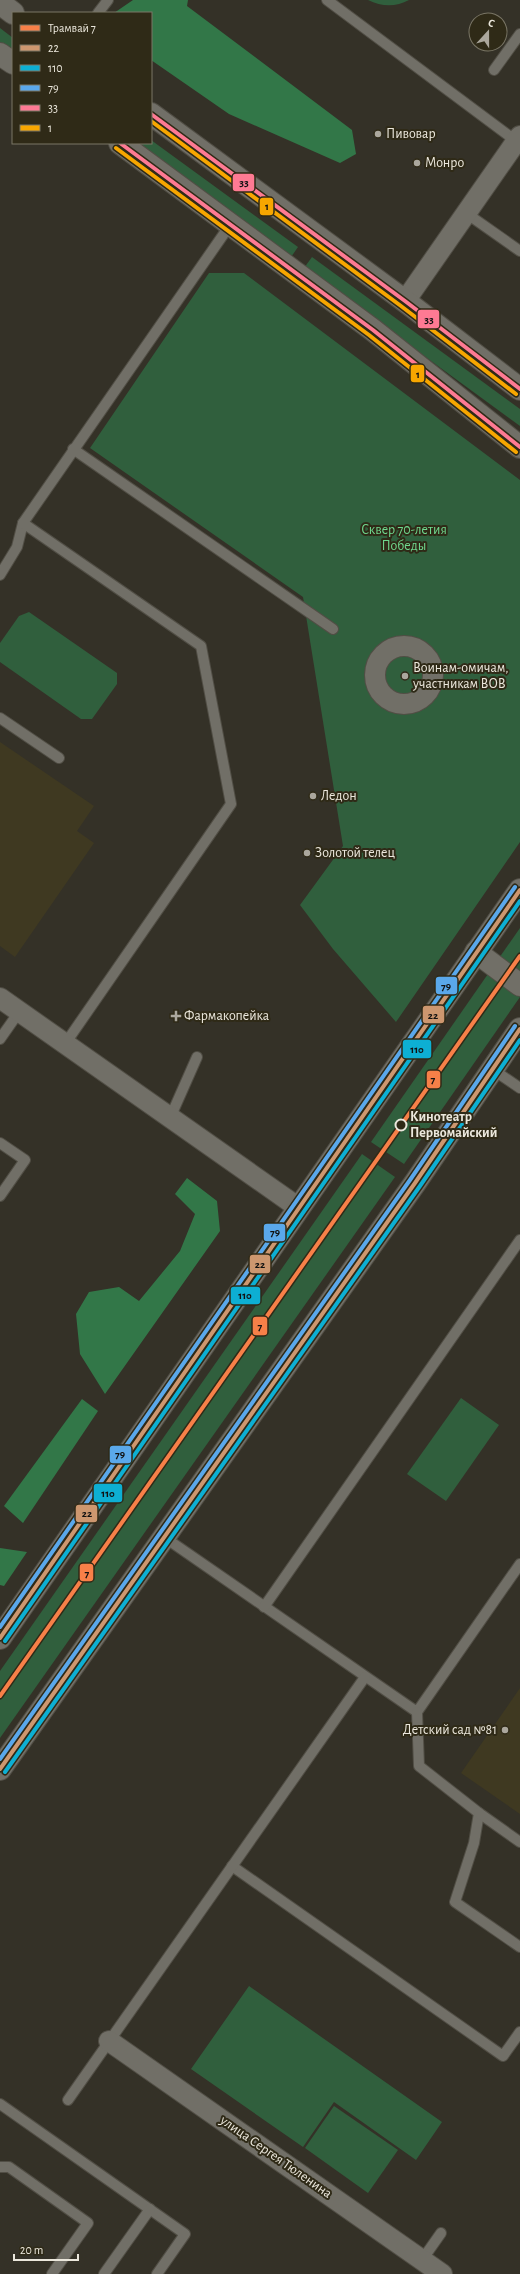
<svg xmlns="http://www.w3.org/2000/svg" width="520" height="2274" viewBox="0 0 520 2274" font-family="'Alegreya Sans',sans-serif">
  <rect width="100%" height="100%" fill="#343127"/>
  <!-- built -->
  <g fill="#3f3921">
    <path d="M0,742L94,806L77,831L94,843L15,957L0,946Z"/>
    <path d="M520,1688V1814L461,1773Z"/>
  </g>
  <!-- green -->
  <g fill="#305f3d">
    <path d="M368,0H409C396,7 382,7 368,0Z"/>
    <path d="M0,28L13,38V55L0,46Z"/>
    <path d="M151,140L298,247L289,260L132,143H151Z"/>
    <path d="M312,257L520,409V426L304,268Z"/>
    <path d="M209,273H244L520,480V842L396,1022L333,949L300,905L343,846L303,597L90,448Z"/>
    <path d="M29,612L117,673V684L92,719H81L0,662V643L19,616Z"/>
    <path d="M520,928V997L404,1164L371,1142Z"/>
    <path d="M362,1154L395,1177L0,1738V1671Z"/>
    <path d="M461,1398L499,1425L446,1501L407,1474Z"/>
    <path d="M249,1986L442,2122L416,2160L334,2102L303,2147L191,2069Z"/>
    <path d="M334,2106L398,2150L368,2193L305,2148Z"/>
  </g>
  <!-- forest -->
  <g fill="#327748">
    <path d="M133,0H188L187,6L352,130L356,154L340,163L229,114L151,60V13H114Z"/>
    <path d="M187,1178L217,1201L220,1231L105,1394L80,1354L76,1314L89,1292L119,1287L139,1301L180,1251L195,1214L175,1194Z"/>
    <path d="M82,1399L98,1411L23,1523L4,1506Z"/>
    <path d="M0,1548L27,1552L4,1586L0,1585Z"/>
  </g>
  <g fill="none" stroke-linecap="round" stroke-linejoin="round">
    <defs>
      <g id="lane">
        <path d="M327,0L516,141"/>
        <path d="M98,13L108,0"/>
        <path d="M494,70L520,34"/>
        <path d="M466,213L520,251"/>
        <path d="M73,449L333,629"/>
        <path d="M0,575L17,547L23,523"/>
        <path d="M0,718L59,758"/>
        <path d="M0,1039L19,1012"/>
        <path d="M65,1044L231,804L201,646L23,523L230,225"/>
        <path d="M492,1069L520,1088"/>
        <path d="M170,1118L197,1057"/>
        <path d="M0,1143L25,1160L0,1196"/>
        <path d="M164,1537L417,1712L520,1564"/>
        <path d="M264,1607L520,1240"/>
        <path d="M417,1712L419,1766L479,1813L474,1843L455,1902L520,1947"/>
        <path d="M479,1813L520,1842"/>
        <path d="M232,1866L503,2056L520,2032"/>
        <path d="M68,2100L365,1677"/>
        <path d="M0,2104L185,2234L157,2274"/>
        <path d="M0,2167H9L88,2223L52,2274"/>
        <path d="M422,2260L441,2233"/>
        <path d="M104,2274L150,2209"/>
      </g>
      <g id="street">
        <path d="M405,301L520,136"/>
        <circle cx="404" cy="675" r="29"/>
        <path d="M0,998L299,1208"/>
        <path d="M109,2041L442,2274"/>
      </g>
      <g id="secondary">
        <path d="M0,3L13,13"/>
        <path d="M0,54L13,63"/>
        <path d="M151,114L405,301L520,389"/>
        <path d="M120,143L373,330L520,447"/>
        <path d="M476,952L520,985"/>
        <path d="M0,1638L520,890"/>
        <path d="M0,1769L415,1183L520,1029"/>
      </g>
    </defs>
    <!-- lane casing -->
    <use href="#lane" stroke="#514e45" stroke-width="12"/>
    <!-- street casing -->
    <use href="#street" stroke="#514e45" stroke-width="22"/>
    <!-- secondary casing -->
    <use href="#secondary" stroke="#514e45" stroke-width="24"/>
    <!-- lane -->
    <use href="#lane" stroke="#716f67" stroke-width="10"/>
    <!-- street -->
    <use href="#street" stroke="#716f67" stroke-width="20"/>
    <!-- secondary -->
    <use href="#secondary" stroke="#716f67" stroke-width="22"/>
    <defs>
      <g id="bus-1">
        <path d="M0,1638L520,890"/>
        <path d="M0,1769L415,1183L520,1029"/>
      </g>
      <g id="bus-2">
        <path d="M5,1641L520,901"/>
        <path d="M5,1772L420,1186L520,1040"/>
      </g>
      <g id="bus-3">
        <path d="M0,1627L515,887"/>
        <path d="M0,1759L410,1180L515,1026"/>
      </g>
      <g id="bus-4">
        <path d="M151,114L405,301L520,389"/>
        <path d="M120,143L373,330L520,447"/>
      </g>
      <g id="bus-5">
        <path d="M151,121L401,306L516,394"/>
        <path d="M116,148L369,335L516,452"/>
      </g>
    </defs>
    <!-- bus-1 casing -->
    <use href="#bus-1" stroke="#2f2a17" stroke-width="7"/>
    <!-- bus-2 casing -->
    <use href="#bus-2" stroke="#2f2a17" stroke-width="7"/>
    <!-- bus-3 casing -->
    <use href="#bus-3" stroke="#2f2a17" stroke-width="7"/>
    <!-- bus-4 casing -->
    <use href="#bus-4" stroke="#2f2a17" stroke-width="7"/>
    <!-- bus-5 casing -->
    <use href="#bus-5" stroke="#2f2a17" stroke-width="7"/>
    <!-- bus-1 -->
    <use href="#bus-1" stroke="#cd976f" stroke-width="4"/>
    <!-- bus-2 -->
    <use href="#bus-2" stroke="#0dafd3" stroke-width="4"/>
    <!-- bus-3 -->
    <use href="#bus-3" stroke="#5aa8eb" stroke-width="4"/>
    <!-- bus-4 -->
    <use href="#bus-4" stroke="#fe7a93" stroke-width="4"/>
    <!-- bus-5 -->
    <use href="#bus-5" stroke="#f7a600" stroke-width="4"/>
    <defs>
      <path id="tram-1" d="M0,1696L520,956"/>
    </defs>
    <!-- tram-1 casing -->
    <use href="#tram-1" stroke="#2f2a17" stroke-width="7"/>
    <!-- tram-1 -->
    <use href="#tram-1" stroke="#f78048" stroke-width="4"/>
  </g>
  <!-- markers -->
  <g fill="#aba79d" stroke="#2f2a17" stroke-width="1.5">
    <circle cx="378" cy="134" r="4"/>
    <circle cx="417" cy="163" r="4"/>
    <circle cx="405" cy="676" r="4"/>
    <circle cx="313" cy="796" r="4"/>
    <circle cx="307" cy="853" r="4"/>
    <path d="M174 1010h4v4h4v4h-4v4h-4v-4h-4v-4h4z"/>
    <circle cx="505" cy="1730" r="4"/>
  </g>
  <circle fill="#2f2a17" stroke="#ebe7dc" stroke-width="2" cx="401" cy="1125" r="5.5"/>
  <g text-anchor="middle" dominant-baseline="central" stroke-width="4" stroke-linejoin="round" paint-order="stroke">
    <!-- poi labels -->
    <g font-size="14" fill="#ebe7dc" stroke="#2f2a17" text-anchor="start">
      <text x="386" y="134">Пивовар</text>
      <text x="425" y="163">Монро</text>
      <text x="413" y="668">Воинам-омичам,<tspan x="413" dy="16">участникам ВОВ</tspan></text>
      <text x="321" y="796">Ледон</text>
      <text x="315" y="853">Золотой телец</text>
      <text x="184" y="1016">Фармакопейка</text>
      <text x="497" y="1730" text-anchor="end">Детский сад №81</text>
    </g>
    <!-- park labels -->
    <g font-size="14" fill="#6fd88e" stroke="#2f2a17">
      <text x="404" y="530">Сквер 70-летия<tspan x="404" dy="16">Победы</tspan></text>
    </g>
    <!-- stop labels -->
    <g font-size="14" font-weight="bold" fill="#ebe7dc" stroke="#2f2a17" text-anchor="start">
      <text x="410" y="1117">Кинотеатр<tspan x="410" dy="16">Первомайский</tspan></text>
    </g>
    <!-- street labels -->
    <g font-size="14" fill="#ebe7dc" stroke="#2f2a17">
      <text transform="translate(276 2157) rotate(35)">улица Сергея Тюленина</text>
    </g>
  </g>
  <g stroke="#2f2a17" stroke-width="1.5">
    <rect x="232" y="173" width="23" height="19" rx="4" fill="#fe7a93"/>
    <rect x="259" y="197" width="15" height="19" rx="4" fill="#f7a600"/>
    <rect x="417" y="309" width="23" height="20" rx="4" fill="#fe7a93"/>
    <rect x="410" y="364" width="15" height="19" rx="4" fill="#f7a600"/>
    <rect x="435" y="976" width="23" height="19" rx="4" fill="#5aa8eb"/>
    <rect x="422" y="1005" width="23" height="19" rx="4" fill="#cd976f"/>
    <rect x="402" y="1039" width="30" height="20" rx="4" fill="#0dafd3"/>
    <rect x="426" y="1070" width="15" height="19" rx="4" fill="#f78048"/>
    <rect x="263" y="1223" width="23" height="19" rx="4" fill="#5aa8eb"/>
    <rect x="249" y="1254" width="22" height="20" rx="4" fill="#cd976f"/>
    <rect x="230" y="1286" width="31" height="19" rx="4" fill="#0dafd3"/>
    <rect x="252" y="1316" width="16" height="20" rx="4" fill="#f78048"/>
    <rect x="109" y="1445" width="23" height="19" rx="4" fill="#5aa8eb"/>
    <rect x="93" y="1483" width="30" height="20" rx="4" fill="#0dafd3"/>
    <rect x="75" y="1504" width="23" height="19" rx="4" fill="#cd976f"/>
    <rect x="79" y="1563" width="15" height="19" rx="4" fill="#f78048"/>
  </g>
  <g font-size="11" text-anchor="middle" font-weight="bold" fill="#111">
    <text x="244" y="186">33</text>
    <text x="267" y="210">1</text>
    <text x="429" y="323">33</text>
    <text x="418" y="378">1</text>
    <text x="446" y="990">79</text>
    <text x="433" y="1019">22</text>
    <text x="417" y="1053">110</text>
    <text x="433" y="1083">7</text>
    <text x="275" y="1236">79</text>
    <text x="260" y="1268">22</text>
    <text x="245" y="1299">110</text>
    <text x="260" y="1330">7</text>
    <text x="120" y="1458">79</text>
    <text x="108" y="1497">110</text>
    <text x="87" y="1517">22</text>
    <text x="87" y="1577">7</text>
  </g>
  <!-- legend -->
  <rect x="12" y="12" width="140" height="132" fill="#2f2a17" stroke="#7a7666"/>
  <rect x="20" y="25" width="20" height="6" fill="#f78048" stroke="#7a7666"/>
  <text x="48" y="32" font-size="12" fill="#ebe7dc">Трамвай 7</text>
  <rect x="20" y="45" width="20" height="6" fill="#cd976f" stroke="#7a7666"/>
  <text x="48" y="52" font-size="12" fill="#ebe7dc">22</text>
  <rect x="20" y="65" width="20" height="6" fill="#0dafd3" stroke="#7a7666"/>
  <text x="48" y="72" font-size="12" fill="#ebe7dc">110</text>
  <rect x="20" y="85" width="20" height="6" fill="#5aa8eb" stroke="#7a7666"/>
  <text x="48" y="92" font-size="12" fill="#ebe7dc">79</text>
  <rect x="20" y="105" width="20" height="6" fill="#fe7a93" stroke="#7a7666"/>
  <text x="48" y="112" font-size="12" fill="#ebe7dc">33</text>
  <rect x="20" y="125" width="20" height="6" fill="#f7a600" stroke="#7a7666"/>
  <text x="48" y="132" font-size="12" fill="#ebe7dc">1</text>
  <!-- north arrow -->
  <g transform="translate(488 32) rotate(21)"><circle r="19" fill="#2f2a17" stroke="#7a7666"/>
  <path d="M0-3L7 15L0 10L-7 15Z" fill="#aba79d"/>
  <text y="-6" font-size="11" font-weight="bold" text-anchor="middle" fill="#ebe7dc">С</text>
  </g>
  <!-- scale -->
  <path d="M14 2254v6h64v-6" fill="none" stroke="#ebe7dc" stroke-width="2"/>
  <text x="20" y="2254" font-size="12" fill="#ebe7dc" stroke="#2f2a17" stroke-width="3" paint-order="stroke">20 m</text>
</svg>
